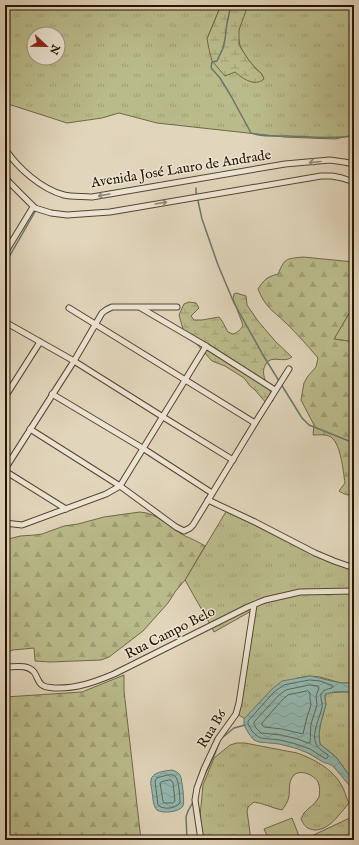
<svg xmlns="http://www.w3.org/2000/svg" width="359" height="845" viewBox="0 0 359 845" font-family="'IM FELL English',serif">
  <defs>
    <pattern id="grass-tufts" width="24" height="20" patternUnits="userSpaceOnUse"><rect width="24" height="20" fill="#babb8b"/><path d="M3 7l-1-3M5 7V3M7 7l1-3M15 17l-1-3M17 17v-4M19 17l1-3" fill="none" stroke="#a0a076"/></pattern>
    <pattern id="forest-firs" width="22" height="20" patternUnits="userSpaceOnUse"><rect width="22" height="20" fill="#babb8b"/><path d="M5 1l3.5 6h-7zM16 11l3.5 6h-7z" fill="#a0a076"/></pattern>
    <pattern id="wetland-marsh" width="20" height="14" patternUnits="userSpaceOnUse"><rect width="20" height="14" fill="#babb8b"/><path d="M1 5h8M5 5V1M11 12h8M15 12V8" fill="none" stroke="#a0a076"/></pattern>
    <pattern id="water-waves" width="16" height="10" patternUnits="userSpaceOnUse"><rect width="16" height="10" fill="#94b9b1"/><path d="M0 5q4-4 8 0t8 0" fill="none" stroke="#809e97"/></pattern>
  </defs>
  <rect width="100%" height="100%" fill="#e1d5bb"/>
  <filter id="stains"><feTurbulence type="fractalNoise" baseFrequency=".005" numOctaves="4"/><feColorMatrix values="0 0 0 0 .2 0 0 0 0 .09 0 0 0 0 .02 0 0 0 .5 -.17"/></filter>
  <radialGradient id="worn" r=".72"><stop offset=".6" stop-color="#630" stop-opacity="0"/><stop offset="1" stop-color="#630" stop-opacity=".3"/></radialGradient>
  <!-- grass -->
  <g fill="url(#grass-tufts)" stroke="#706846" fill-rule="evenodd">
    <path d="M5,5H221L207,39L239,75L262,74C249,63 235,46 239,29C241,20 245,13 248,5H354V135L335,139L284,137L157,123L119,113L102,118L67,123L5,103ZM34,34H58V58H34Z"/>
    <path d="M354,305V345L348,341L334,339Z"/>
    <path d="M227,510L354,570V682L351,683H341L320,677L310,676L297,678L258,705L245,719L239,715L253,610L214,632L211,626L185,580Z"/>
    <path d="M341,692H354V782L336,757L320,744L319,736L320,726L326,704L325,698V695L328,693Z"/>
    <path d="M237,743H245L297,753C314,759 333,769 342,786C345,791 346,798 349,803C340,813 330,830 315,830C307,829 304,826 301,819C302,817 303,815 304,813C308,808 316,804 319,797C320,793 320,786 318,782C314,775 301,769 294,775C288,781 290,790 289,796C288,802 285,806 282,810C272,808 263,803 254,802L248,807L247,811L251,840H204L202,833L200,817L203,785L214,758L230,745Z"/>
    <path d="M354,816V840H303Z"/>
  </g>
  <!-- forest -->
  <g fill="url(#forest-firs)" stroke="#706846">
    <path d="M303,257L354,262V305L334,339L348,341L354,345V495C349,496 343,494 339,491L345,483C343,471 341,441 329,436C324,434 318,435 313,435L314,425L301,400L304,383L308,376L316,367L318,358C308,346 297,334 286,323C273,311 265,307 258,289C264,280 266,277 278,274C285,258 285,259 303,257Z"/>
    <path d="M140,512C158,513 170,528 185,536C192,539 199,542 205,546L185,580L175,592L168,603L143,631L109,657L101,660L50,662L35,661L34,648L13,650L5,653L6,623L5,620V540L20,536L35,535L42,534L64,526L78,524L104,517Z"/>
    <path d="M124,675V691L141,840H5V697L82,692Z"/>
  </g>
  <!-- wetland -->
  <g fill="url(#wetland-marsh)" stroke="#706846">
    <path d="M221,5H248L239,30V45L248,59L256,69L262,74L264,79C255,87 243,79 235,72L225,76L212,61L209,49L207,39Z"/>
    <path d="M236,293L246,296L247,305L258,321L276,342L292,357C284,364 271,354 266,364C258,376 272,388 273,401L270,403L267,404L255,390L250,386L244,378L225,366L212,361L183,329L179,315L184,304L189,302L196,303L199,308L191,316L194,320H202L219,317L222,321L228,332L233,334C238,332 241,330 243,325L233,299L234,294Z"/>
  </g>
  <!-- pitch -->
  <path fill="#babb8b" stroke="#706846" d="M292,818L299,836L290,840H269L264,829Z"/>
  <!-- water -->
  <g fill="url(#water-waves)" stroke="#68776b">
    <path d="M310,676C323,678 343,686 354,682V692C345,692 333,690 325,695V698L326,704L320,726L319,736L320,744L336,757L354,782V791L333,766L329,764L323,762L308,753L295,748L279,744L259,742L254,740L249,734L244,725V719L272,689L282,681Z"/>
    <path d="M172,770C175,771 178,772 180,775C182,779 185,802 183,806C180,812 162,814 157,810C153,807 153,797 152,792C152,789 150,784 151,780C152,772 165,771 172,770Z"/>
  </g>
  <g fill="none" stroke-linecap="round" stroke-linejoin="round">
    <!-- shore -->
    <g stroke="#5e675a" stroke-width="1">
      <path d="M310,680L320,681L331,685L333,686L332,688C327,689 323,690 321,694C320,699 323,703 322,707C320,719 311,732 316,744C318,749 324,752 328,755V757L326,759L310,749L296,744L280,740L261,738L257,736L252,731L248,724V721L274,692L284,685Z"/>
      <path d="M310,685L318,686L319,688L316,696L317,705L311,724L310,743H308L298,739L281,735L261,733L256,728L254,724V722L278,696L286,690Z"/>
      <path d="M308,691L310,693V699L311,705L307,717L303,734L282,729L264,727L262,725V723L282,700L288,695Z"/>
      <path d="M168,775C171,775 172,774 175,776C179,779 180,798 180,803C175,809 163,810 158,805L155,781L157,778Z"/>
      <path d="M169,780H171L173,783L175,801L173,803H164L163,801L160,783L161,782Z"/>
    </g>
    <!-- stream -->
    <g stroke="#68776b" stroke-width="1.5">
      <path d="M231,5L227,23L225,39L223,48L217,61L212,62L211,67L212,69L220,78L231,96L251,133C263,137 276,136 288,136C310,137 332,139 354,136"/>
      <path d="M196,188V192L202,219L218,265L234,303L263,355L279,381"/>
      <path d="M5,264L36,210"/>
      <path d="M281,384L302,418L309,425L354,443"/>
      <path d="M223,737L234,728L245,725"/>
      <path d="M203,778L214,756L219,743"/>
      <path d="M187,840L186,817L188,811L193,802"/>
    </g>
    <defs>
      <g id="minor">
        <path d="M5,149C18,168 41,189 64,195C72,197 83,196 92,197L285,164L330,160L344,162L354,164"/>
        <path d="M5,176L8,181L35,208L51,213L67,215L110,212L321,176H332L342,178L354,182"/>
        <path d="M5,186L8,181"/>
        <path d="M5,253L33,207"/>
        <path d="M69,308L255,423"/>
        <path d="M141,308L206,346L275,390"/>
        <path d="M5,322L74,361L163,417L233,460"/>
        <path d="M52,394L144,449L212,493"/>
        <path d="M5,397L40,342"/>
        <path d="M30,429L120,486L176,527L184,531L190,528L193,525L255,423L289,369"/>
        <path d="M5,469L74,361L102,313L106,310L112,307H177"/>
        <path d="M5,471L66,509"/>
        <path d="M208,500L255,522L315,553L334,561L354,568"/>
        <path d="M5,523L22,525L106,494L120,486L206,346"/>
        <path d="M5,667C15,667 27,664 34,672C37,676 38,682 42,685C46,688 50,687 54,688C76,689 95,682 114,674L248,607L265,600L300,592L354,591"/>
        <path d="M201,840L195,800L197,788L204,769L218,739L236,714L239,703L254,605"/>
      </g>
    </defs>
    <!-- minor casing -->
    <use href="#minor" stroke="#564530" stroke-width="7"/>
    <!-- minor -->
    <use href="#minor" stroke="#ece4d3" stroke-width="5"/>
  </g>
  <!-- one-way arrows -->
  <defs><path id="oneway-shaft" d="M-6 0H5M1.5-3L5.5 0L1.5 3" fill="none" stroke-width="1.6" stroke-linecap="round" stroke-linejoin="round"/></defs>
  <g stroke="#938775">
    <use href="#oneway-shaft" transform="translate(315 162) rotate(175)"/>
    <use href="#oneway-shaft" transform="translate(104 195) rotate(170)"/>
    <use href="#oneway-shaft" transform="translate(161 203) rotate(-10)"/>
  </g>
  <g text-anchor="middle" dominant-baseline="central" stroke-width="3" stroke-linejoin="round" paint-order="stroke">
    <!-- street labels -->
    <g font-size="14" fill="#271502" stroke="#ece4d3">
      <text transform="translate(181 169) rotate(-9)">Avenida José Lauro de Andrade</text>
      <text transform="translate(170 633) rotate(-27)">Rua Campo Belo</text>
      <text transform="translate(212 729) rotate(-59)">Rua B6</text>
    </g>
  </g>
  <!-- margin -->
  <rect width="359" height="845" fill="none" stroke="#e1d5bb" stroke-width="20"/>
  <rect x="6" y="6" width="347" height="833" fill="none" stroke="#271502" stroke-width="2"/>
  <rect x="10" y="10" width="339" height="825" fill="none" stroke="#271502"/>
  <!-- north arrow -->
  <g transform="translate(46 46) rotate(112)"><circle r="19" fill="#ece4d3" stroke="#9d917f"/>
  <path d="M0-3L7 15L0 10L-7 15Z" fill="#8f2418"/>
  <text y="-6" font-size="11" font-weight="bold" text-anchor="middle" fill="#271502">N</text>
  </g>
  <rect width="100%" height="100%" filter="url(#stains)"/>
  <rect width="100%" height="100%" fill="url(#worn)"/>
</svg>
